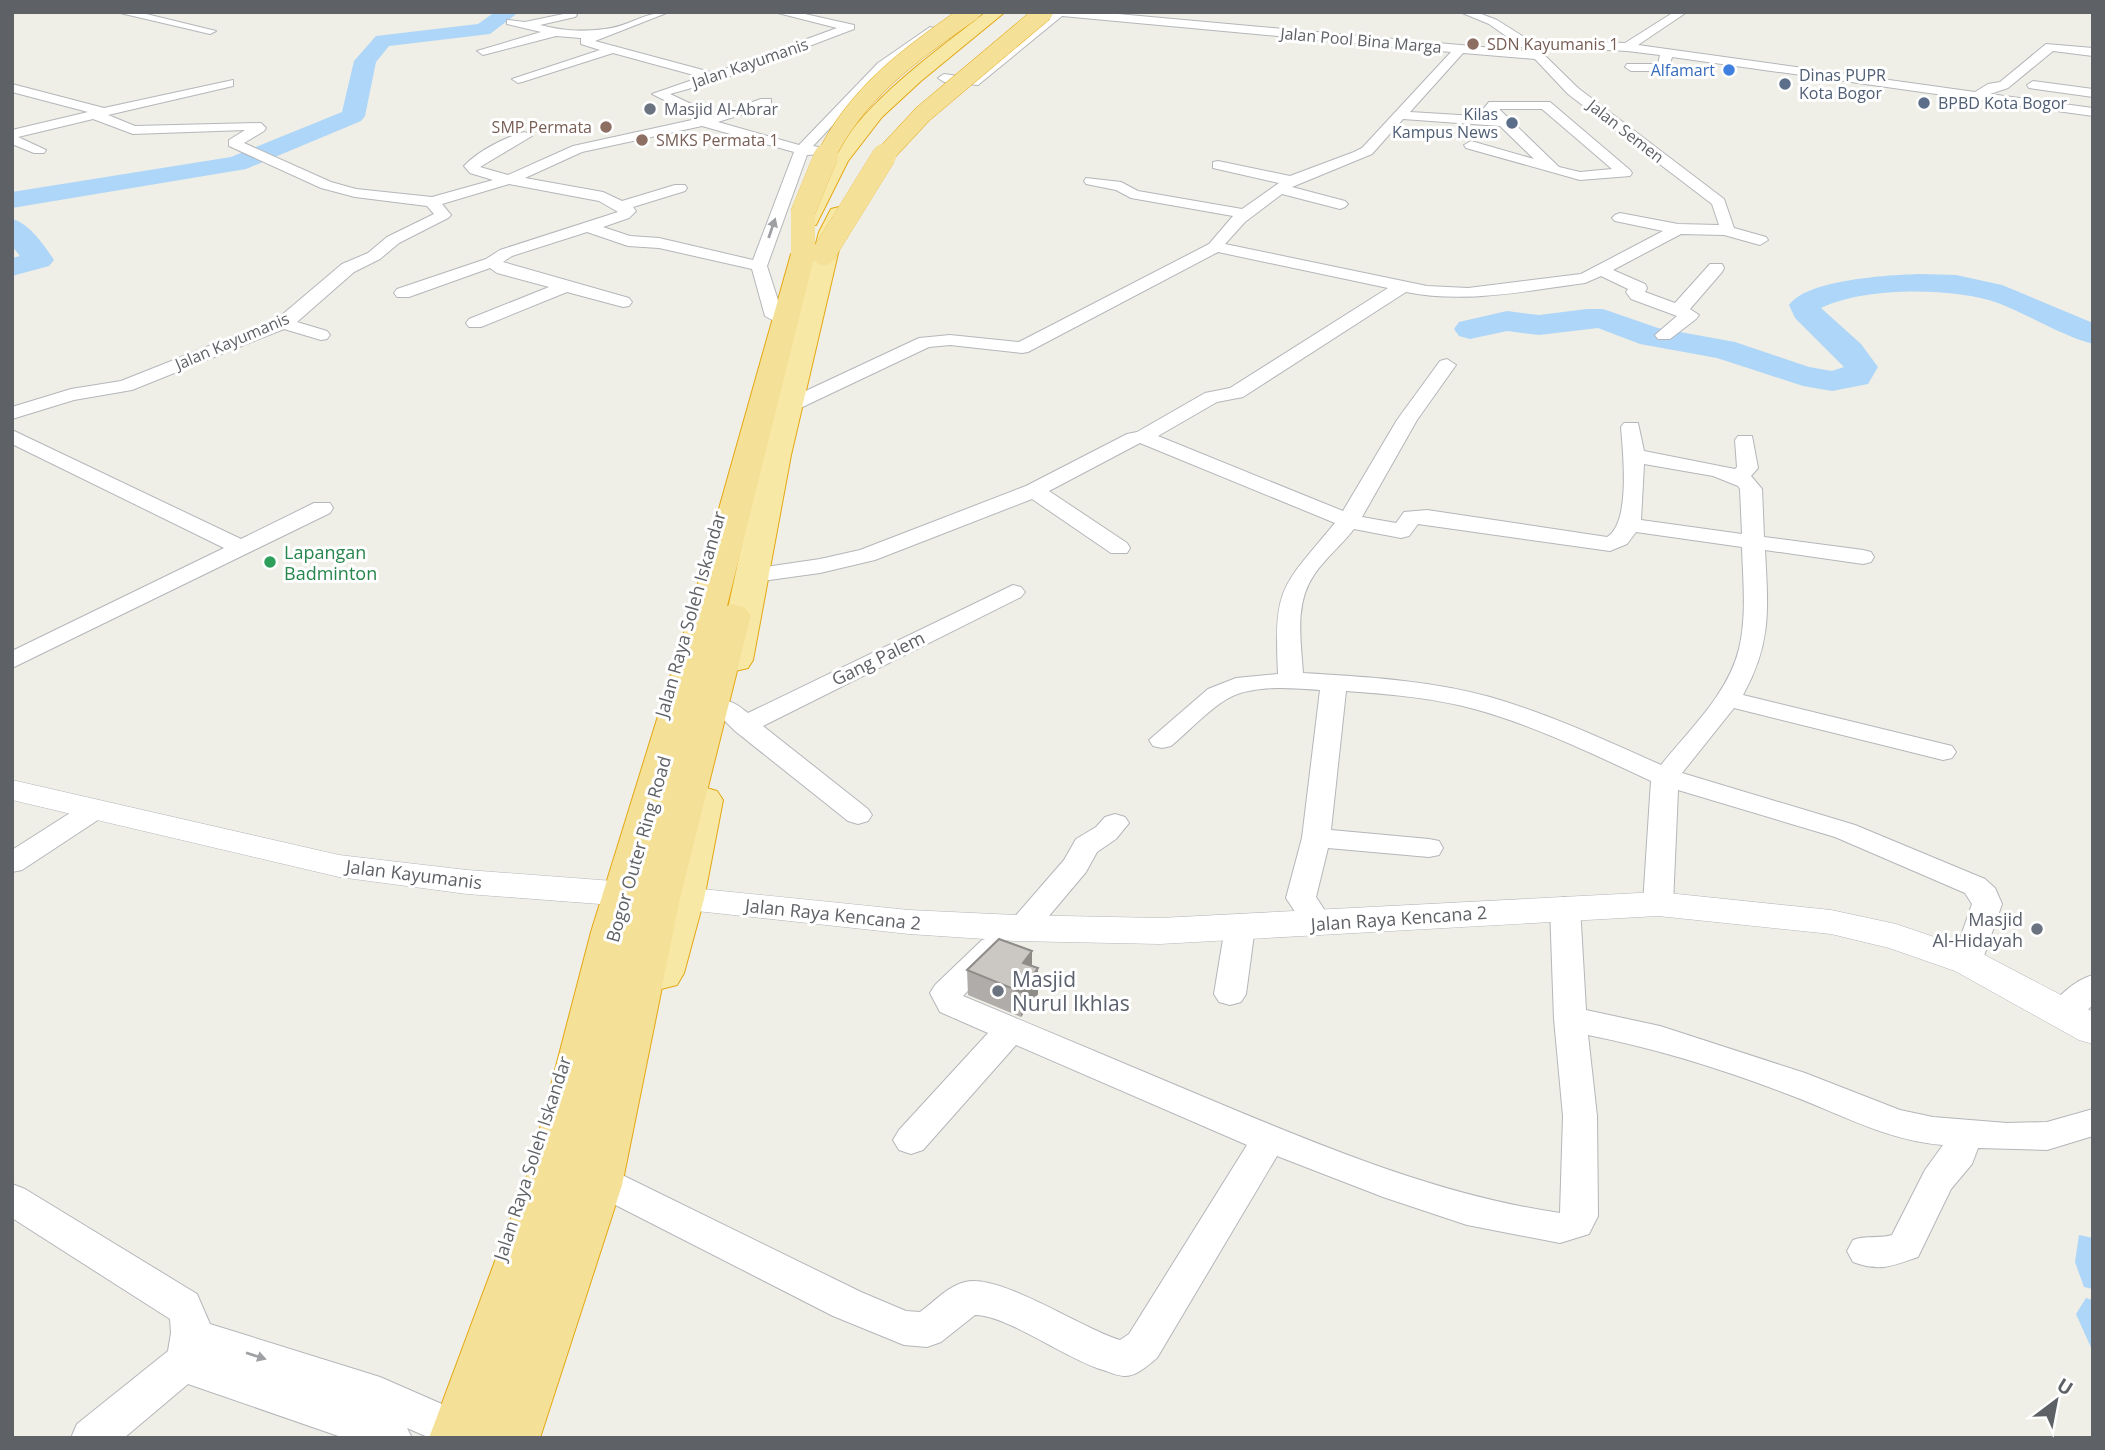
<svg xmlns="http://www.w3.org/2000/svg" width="2105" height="1450" viewBox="0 0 2105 1450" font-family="'Open Sans',sans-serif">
  <rect width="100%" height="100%" fill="#efeee7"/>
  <!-- water -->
  <g fill="#aed6f8">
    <path d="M2079,1235L2093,1238V1289L2084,1287L2075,1262Z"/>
    <path d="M2086,1298L2093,1300V1352L2076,1314Z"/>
  </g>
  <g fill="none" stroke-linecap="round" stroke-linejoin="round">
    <!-- river -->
    <g fill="#aed6f8" fill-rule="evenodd">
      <path d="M495,12H519L490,34L389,46L376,62L365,116L361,121L246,169L12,208V192L231,157L342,112L354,61L376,36L478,24Z"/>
      <path d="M12,219C29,223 44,245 54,260L49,266L12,276V258L20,256L12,246Z"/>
      <path d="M1920,274L1956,275L2002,285L2093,323V344C2059,335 2030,315 1998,303C1953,287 1864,287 1821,308L1861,344L1878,367L1868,384L1832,391L1803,386L1717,358L1640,344L1598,328L1539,335L1507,331L1470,339L1459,336L1454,329L1459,322L1507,311L1539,315L1587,309H1603L1658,328L1735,342L1809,367L1832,371L1844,367L1795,318L1789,305C1808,279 1890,275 1920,274Z"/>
    </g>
    <defs>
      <g id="minor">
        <path d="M116,12H138L216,31L210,34Z"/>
        <path d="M573,12L577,15L575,17L540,25C564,31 581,32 605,29C628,27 644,12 669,12L595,41L714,73L837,28L774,12H796L854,25V29L720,80L670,94L715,115L761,99H771V105L718,122L799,145L878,63L930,27L940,29L886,69L813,146L824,148V154L807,155L767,266L783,316L780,320L774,321L765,316L752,269L659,248L628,246L587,232L512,256L503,262L629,298L632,302L629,306L623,307L567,292L481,327H469L466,323L469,319L549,287L497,273L490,268L409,297H397L394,293L397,289L486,259L500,250L618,212L599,201L509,184L442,204L451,215L448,218L399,243L380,259L354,272L297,322L327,331L330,335L327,339L321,340L284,329L132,390L74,400L12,419V407L71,389L121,381L277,319L342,264L368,253L387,237L434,214L427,206L355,197L321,188L229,146V140L245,130L133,134L93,119L18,137L46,150L44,153H34L12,144V130L88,112L12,92V84L104,108L233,80V86L108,115L135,126L261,123L266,128L264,131L244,143L331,182L356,189L432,197L493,180L470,173L464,166C478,151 505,137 525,132L532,136L480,167L508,175L573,146L701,118L652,94L701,77L613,53L522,82L518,83L512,79L600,50L581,44V38L556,36L483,55L477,51L541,32L507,24V20L525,22ZM702,126L794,152L753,260L659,238L630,236L603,227L629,218L636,211L633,207L685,191L687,188L685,185H675L622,201L603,192L525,178L582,152Z"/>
        <path d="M1052,12H1096L1527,51L1489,24L1460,12H1476L1497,20L1527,39L1625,43L1674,12H1687L1638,45L1975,92L1988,84L2000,82L2046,44L2093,48V56L2053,51L2008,88L1990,94L2093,108V116L1672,57L1668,71H1631L1625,67L1627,64H1658L1660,55L1627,51L1535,46L1578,88L1724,199L1734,228L1766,237L1768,240L1760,245L1724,235L1681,234L1613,270L1645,284L1647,288L1645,292L1675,303L1710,264H1722L1724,268L1722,272L1690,309L1699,315L1696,319L1670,339H1658L1655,335L1677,316L1631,299L1626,292L1628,289L1601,276L1585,283C1525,291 1465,304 1406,292L1243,397L1217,402L1158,436L1343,511L1397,420L1440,361L1447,359L1456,365L1417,420L1362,517L1396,523L1404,512L1427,510L1607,537C1631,523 1623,452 1621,427L1624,423H1638L1644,451L1735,469L1737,467L1735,440L1738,436H1752L1758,468L1751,476L1762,489L1764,537L1863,550L1871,552L1874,557L1871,562L1863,564L1765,550C1768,608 1772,643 1743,695L1952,746L1956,752L1952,758L1943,760L1734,708L1682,773L1855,825L1985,879L1995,888L2002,904L1979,970L1968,973L1957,970L1952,962L1972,904L1965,893L1835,837L1678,790L1673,904L1669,911L1658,914L1647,911L1643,904L1651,781C1595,755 1538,727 1478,710C1435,698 1390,694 1346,691L1331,830L1429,839L1439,841L1443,848L1439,855L1429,857L1328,848L1316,897L1333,923L1329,930L1318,933L1307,930L1286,898L1302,838L1320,690C1292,688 1252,684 1227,699C1207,711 1189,731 1171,746L1162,748L1153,746L1149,740L1208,689L1236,678L1278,674C1274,586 1281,588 1335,523L1140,443L1049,491L1127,543L1130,548L1127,553H1111L1032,499L875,560L820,573L754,582L746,580L742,575L746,570L820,559L860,550L1026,486L1127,434L1137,432L1205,393L1230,388L1388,288L1218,252L1028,352L1022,353L950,345L929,347L794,411H780L777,407L780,403L919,338L950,335L1019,342L1209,244L1233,216L1131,198L1116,190L1086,184L1084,181L1086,178L1121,182L1138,191L1242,209L1279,183L1213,168V162L1218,161L1290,176L1354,152L1362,148L1451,52L1062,16L978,85L944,82L938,78L944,74L971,78ZM1463,53L1535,59L1568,94L1712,204L1719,225L1678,224L1620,213L1615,215L1612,218L1615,221L1663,231L1581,274L1468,288L1427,286L1225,244L1245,222L1282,194L1340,209L1345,207L1348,204L1345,201L1292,187L1372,154L1403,119L1500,126L1534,159L1471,141L1464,145L1466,148L1580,180L1630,176L1632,173L1630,170L1550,102H1489L1484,108L1492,117L1410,112ZM1499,109H1542L1612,169L1580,172L1559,167ZM1644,464L1713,476L1738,486L1740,489L1742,534L1641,520ZM1418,524L1610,551L1627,544L1636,532L1742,547C1743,581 1747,616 1739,649C1728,694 1689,730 1661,765C1605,740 1549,714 1490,697C1429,680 1365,677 1303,673C1301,641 1294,604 1314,575C1325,558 1342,545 1354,529L1401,538L1409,536Z"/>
        <path d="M2033,81L2093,89V97L2029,88L2027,85Z"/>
        <path d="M12,430L241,539L314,503H330L333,508L330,513L12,668V651L224,548L12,444Z"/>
        <path d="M1013,585L1021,587L1025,592L1021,597L763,726L868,809L872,815L868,821L858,824L848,821L735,731L711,707L715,702C730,698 736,704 748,713Z"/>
        <path d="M94,801L104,804L108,810L104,816L22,870L12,872V850L84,804Z"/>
        <path d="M1115,814L1125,817L1129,823L1116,839L1097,852L1086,872L1033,935L1022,938L1011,935L1007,928L1011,921L1064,860L1076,839L1096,827L1105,817Z"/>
        <path d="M1565,897L1576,900L1580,907L1586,1010L1660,1026L1805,1073L1900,1110L1933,1117L2007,1123L2047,1122L2093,1109V1136L2047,1150L1978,1148L1972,1164L1951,1189L1918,1257C1892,1266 1880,1272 1853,1262L1847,1251L1853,1240C1866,1235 1879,1239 1892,1235L1925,1170L1943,1145C1886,1141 1835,1111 1782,1092C1719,1068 1654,1048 1588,1035L1597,1116L1598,1216L1589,1234L1560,1243L1467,1225L1383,1197L1277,1156L1157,1358C1148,1365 1136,1377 1124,1376C1118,1376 1109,1372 1103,1370C1066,1359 1007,1315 975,1315L941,1342L927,1347L904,1345L833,1316L592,1193L587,1183L592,1173L605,1168L618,1173L861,1292L906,1311L920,1312C934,1302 948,1286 965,1282C1000,1273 1082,1329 1120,1340L1129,1334L1247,1145L1016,1045L923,1150L911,1154L899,1150L893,1140L899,1130L988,1033L940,1012L930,993L935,985L982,940L993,937L1004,940L1008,948L963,996C1050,1032 1136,1069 1223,1105C1331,1150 1443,1196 1560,1213L1563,1116L1554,1019L1550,907L1554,900Z"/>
        <path d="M1240,917L1251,920L1255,927L1246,994L1241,1002L1230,1005L1219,1002L1214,994L1225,927L1229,920Z"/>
        <path d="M2093,975V1005C2079,1017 2071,1027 2052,1021L2047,1013C2056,997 2075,980 2093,975Z"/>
        <path d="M12,1184L25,1189L197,1294L210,1324L380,1377L451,1408L457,1421L451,1434L430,1438L407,1428L412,1438H344L188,1384L124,1438H71L77,1424L168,1351L171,1333L170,1319L12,1218Z"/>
      </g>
      <g id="tertiary">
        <path d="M12,780L339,855L467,870L613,881L626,885L631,893L626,901L613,905L467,894L339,877L12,800Z"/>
        <path d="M682,887L909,910L1015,915L1160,918L1658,892L1831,910L1896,924L1981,953L2093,1012V1044L2079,1040L1955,971L1889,948L1831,934L1658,916L1160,944L1015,941L909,934L669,908L664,899L669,890Z"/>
      </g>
      <g id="trunk">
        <path d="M986,12H1005L921,81L882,117L848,161L816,225H800L797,220C843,118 901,78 986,12Z"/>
        <path d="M839,207L847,209L850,214L843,232L791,455L753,660L748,668L735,671L722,668L717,660L761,455L819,232L831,209Z"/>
        <path d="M703,787L717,791L723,800L704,899L684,973L677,985L661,989L645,985L638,973L660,899L683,800L689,791Z"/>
      </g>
      <path id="motorway" d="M803,247L811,249L815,254L727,606L733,604L745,608L751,615L679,903L622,1185L540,1438H429L529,1170L591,932L685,629L791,254L795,249Z"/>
    </defs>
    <!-- minor casing -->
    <use href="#minor" stroke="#b4b6ba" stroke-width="2"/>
    <!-- tertiary casing -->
    <use href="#tertiary" stroke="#b4b6ba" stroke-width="1"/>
    <!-- trunk casing -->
    <use href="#trunk" stroke="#e4a812" stroke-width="2"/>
    <!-- motorway casing -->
    <use href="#motorway" stroke="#e4a812" stroke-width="2"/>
    <!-- minor -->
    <use href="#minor" fill="#fff" fill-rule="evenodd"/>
    <!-- tertiary -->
    <use href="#tertiary" fill="#fff" fill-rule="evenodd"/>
    <!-- trunk -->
    <use href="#trunk" fill="#f7e8a5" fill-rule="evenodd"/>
    <!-- motorway -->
    <use href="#motorway" fill="#f5e098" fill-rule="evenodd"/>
    <defs>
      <g id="motorway-bridge-far1">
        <path d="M825,158C856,93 913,52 971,12"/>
        <path d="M882,158L923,114L1044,12"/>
      </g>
      <g id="motorway-bridge">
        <path d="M824,253L884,156"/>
        <path d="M803,254V212L826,156"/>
      </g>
    </defs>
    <!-- motorway-bridge-far1 casing -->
    <use href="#motorway-bridge-far1" stroke="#e4a812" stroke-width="19" stroke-linecap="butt"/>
    <!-- motorway-bridge casing -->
    <use href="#motorway-bridge" stroke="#e4a812" stroke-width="24" stroke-linecap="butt"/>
    <!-- motorway-bridge-far1 -->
    <use href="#motorway-bridge-far1" stroke="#f5e098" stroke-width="18"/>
    <!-- motorway-bridge -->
    <use href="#motorway-bridge" stroke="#f5e098" stroke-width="24"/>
  </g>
  <!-- wall -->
  <path fill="#afaca9" d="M1032,951V966L1038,994L1021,1017L968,995L967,970Z"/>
  <!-- shaded-wall -->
  <path fill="#8e8c89" d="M1032,951V976L1038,968V994L1021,1017V992L1023,963Z"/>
  <!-- building -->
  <path fill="#cbc8c4" stroke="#8e8c89" stroke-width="2" d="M999,939L1032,951L1023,963L1038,968L1021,992L967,970Z"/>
  <!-- one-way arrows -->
  <defs><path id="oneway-solid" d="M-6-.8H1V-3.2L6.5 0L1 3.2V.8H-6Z" transform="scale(1.75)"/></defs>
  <g fill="#9ea0a3">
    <use href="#oneway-solid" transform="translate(772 228) rotate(-71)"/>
    <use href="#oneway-solid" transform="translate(256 1356) rotate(18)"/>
  </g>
  <!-- markers -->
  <g fill="#8d6e63" stroke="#fff" stroke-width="2.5">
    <circle cx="1473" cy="44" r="7"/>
    <circle cx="606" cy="127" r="7"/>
    <circle cx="642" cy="140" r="7"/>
  </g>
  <circle fill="#3f7fe0" stroke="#fff" stroke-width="2.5" cx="1729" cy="70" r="7"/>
  <g fill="#5c6f8a" stroke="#fff" stroke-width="2.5">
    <circle cx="1785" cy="84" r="7"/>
    <circle cx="1924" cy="103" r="7"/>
    <circle cx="1512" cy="123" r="7"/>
  </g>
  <g fill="#6b7280" stroke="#fff" stroke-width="2.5">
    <circle cx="650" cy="109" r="7"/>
    <circle cx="2037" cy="929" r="7"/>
    <circle cx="998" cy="991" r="7"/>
  </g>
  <circle fill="#2e9e5b" stroke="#fff" stroke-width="2.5" cx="270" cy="562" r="7"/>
  <g text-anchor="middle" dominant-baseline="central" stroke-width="6" stroke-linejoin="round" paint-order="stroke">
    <!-- far-street labels -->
    <g font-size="16" fill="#5e6166" stroke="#fff">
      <text transform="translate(1361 40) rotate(5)">Jalan Pool Bina Marga</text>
      <text transform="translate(750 63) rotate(-19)">Jalan Kayumanis</text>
      <text transform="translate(1626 131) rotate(38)">Jalan Semen</text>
      <text transform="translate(232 341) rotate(-23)">Jalan Kayumanis</text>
    </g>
    <!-- far-education labels -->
    <g font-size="16" fill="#785e54" stroke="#fff" text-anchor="start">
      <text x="1487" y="44">SDN Kayumanis 1</text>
      <text x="592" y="127" text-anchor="end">SMP Permata</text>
      <text x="656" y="140">SMKS Permata 1</text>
    </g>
    <!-- far-shop labels -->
    <g font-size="16" fill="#366cbe" stroke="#fff" text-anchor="end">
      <text x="1715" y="70">Alfamart</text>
    </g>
    <!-- far-service labels -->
    <g font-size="16" fill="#4e5e75" stroke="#fff" text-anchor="start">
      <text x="1799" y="75">Dinas PUPR<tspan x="1799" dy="18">Kota Bogor</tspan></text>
      <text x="1938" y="103">BPBD Kota Bogor</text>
      <text x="1498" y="114" text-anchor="end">Kilas<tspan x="1498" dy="18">Kampus News</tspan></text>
    </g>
    <!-- far-worship labels -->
    <g font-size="16" fill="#5b616d" stroke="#fff" text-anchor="start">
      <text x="664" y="109">Masjid Al-Abrar</text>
    </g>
    <!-- leisure labels -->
    <g font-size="18" fill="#27864d" stroke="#fff" text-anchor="start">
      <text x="284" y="552">Lapangan<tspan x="284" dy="21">Badminton</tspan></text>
    </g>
    <!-- street labels -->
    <g font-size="18" fill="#5e6166" stroke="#fff">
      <text transform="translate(690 614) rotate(-74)">Jalan Raya Soleh Iskandar</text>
      <text transform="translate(878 658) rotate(-26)">Gang Palem</text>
      <text transform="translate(638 849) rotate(-74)">Bogor Outer Ring Road</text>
      <text transform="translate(414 874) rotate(7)">Jalan Kayumanis</text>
      <text transform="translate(833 914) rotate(6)">Jalan Raya Kencana 2</text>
      <text transform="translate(1399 918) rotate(-4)">Jalan Raya Kencana 2</text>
      <text transform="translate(532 1158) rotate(-72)">Jalan Raya Soleh Iskandar</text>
    </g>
    <!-- worship labels -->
    <g font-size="18" fill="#5b616d" stroke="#fff" text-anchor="end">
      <text x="2023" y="919">Masjid<tspan x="2023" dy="21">Al-Hidayah</tspan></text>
    </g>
    <!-- near-worship labels -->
    <g font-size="21" fill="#5b616d" stroke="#fff" text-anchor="start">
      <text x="1012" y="979">Masjid<tspan x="1012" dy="24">Nurul Ikhlas</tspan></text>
    </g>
  </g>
  <!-- border -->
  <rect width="2105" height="1450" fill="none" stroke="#5e6166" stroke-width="28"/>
  <!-- north arrow -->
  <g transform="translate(2056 1401) rotate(32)" stroke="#ffffff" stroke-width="5" paint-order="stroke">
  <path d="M0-5L12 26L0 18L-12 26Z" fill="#5e6166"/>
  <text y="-10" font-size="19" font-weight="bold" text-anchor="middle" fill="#5e6166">U</text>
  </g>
</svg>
